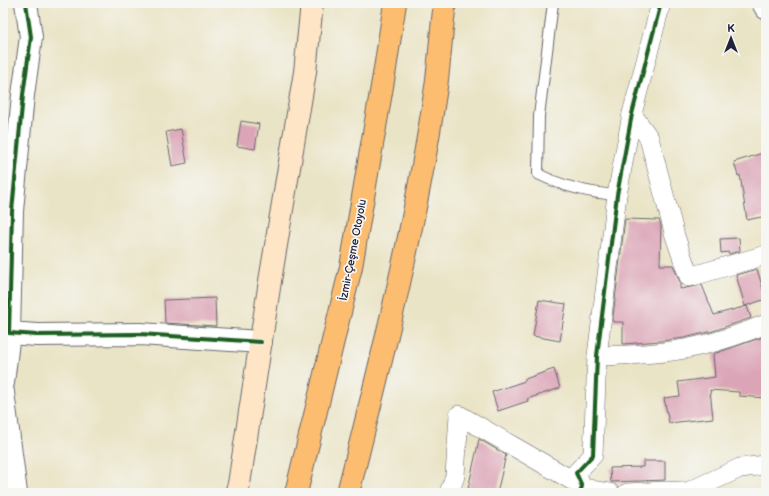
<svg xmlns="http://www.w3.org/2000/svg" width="769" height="496" viewBox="0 0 769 496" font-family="'Balsamiq Sans',sans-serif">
  <rect width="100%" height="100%" fill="#f6f6f2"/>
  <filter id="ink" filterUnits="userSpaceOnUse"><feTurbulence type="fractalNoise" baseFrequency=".025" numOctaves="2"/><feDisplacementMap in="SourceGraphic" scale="8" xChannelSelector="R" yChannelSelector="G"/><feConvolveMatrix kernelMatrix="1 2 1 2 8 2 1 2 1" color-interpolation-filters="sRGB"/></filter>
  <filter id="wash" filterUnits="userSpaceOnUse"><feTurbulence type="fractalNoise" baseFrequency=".012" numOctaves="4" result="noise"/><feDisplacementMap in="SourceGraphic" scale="16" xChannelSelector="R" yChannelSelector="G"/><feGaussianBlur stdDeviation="0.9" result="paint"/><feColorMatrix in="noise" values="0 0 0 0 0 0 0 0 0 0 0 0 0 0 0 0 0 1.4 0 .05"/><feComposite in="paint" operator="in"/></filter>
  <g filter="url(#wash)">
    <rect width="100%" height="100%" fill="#eae4c6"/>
    <g id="blocks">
      <!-- building -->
      <g fill="#dca5b7">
        <path d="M241,121L259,124L255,149L237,146Z"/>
        <path d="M181,129L187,163L172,166L166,132Z"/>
        <path d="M766,152V216L747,220L740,175L738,176L734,162Z"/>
        <path d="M625,219L659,220L661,225L660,265H673L680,282V289L702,285L714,315L747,306L751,318L713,331L684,338L660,341L623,344V322H613V316Z"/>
        <path d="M739,238L740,251L729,254L728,252L721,253L720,239Z"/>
        <path d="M757,269L766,299L745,306L736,275Z"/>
        <path d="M215,298L216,326L165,323L164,300Z"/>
        <path d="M539,300L566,304L560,341L533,336Z"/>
        <path d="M766,336V398L739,396V392L710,390L713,418L669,423L664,398L680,396L678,382L715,377L713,354Z"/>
        <path d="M554,369L560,388L527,399L528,401L498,411L492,392L525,381V379Z"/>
        <path d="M479,439L506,455L497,493H479L468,489Z"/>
        <path d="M643,461H665V480L611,482L610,468L643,467Z"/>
      </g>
    </g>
  </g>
  <g filter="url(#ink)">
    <use href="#blocks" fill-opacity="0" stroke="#68666c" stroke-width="1"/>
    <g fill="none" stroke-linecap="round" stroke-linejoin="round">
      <defs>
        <path id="service" d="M553,3L539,116L538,174C564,187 588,193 617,195"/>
        <g id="minor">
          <path d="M632,114L649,138L675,236L689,277L766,255"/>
          <path d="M597,356C631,355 666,354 699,346C721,341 744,333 766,324"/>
          <path d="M449,493L455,476L459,415L582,486L592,490L610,493"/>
          <path d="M580,493L582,486L576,473L593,455L597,356L617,195L632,114L661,3"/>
          <path d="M627,493L666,491L688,492L740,468L766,465"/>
        </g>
        <g id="tertiary">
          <path d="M26,3L31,37L23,95L12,211L9,333L37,335L140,334L261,342"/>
          <path d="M763,3L766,8"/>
          <path d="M3,383L9,333"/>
          <path d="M3,392L16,493"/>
        </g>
        <path id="secondary" d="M236,493L239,484L270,281L305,72L312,3"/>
        <g id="motorway">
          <path d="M296,493L351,267L385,69L395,3"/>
          <path d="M348,493C382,359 416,224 436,87C440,59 441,31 445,3"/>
        </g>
      </defs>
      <!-- service casing -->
      <use href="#service" stroke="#68666c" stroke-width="12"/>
      <!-- minor casing -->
      <use href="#minor" stroke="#68666c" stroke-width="20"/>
      <!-- tertiary casing -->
      <use href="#tertiary" stroke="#68666c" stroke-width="24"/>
      <!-- secondary casing -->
      <use href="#secondary" stroke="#68666c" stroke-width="24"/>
      <!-- motorway casing -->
      <use href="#motorway" stroke="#68666c" stroke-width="24"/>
      <!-- service -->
      <use href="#service" stroke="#fff" stroke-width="10"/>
      <!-- minor -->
      <use href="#minor" stroke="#fff" stroke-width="19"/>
      <!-- tertiary -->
      <use href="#tertiary" stroke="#fff" stroke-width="22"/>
      <!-- secondary -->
      <use href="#secondary" stroke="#fee5c5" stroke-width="22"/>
      <!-- motorway -->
      <use href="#motorway" stroke="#fcbd6f" stroke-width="22"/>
      <defs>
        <g id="cycleway">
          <path d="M26,3L31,37L23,95L12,211L9,333L37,335L140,334L261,342"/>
          <path d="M580,493L582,486L576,473L593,455L597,356L617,195L632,114L661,3"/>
        </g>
      </defs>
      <!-- cycleway casing -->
      <use href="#cycleway" stroke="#f6f6f2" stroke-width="6"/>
      <!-- cycleway -->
      <use href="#cycleway" stroke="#1b5e20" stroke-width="4"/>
    </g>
  </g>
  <g text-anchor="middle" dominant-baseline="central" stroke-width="3.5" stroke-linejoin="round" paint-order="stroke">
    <!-- street labels -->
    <g font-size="11" fill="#22223b" stroke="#f6f6f2">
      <text transform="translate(353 250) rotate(-79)">İzmir-Çeşme Otoyolu</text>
    </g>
  </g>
  <!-- margin -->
  <rect width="769" height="496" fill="none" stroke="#f6f6f2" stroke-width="16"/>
  <!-- north arrow -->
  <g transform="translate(731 38)" stroke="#f6f6f2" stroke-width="3" paint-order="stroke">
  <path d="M0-3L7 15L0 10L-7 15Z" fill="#22223b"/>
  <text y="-6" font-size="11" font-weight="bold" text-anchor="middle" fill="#22223b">K</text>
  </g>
</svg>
